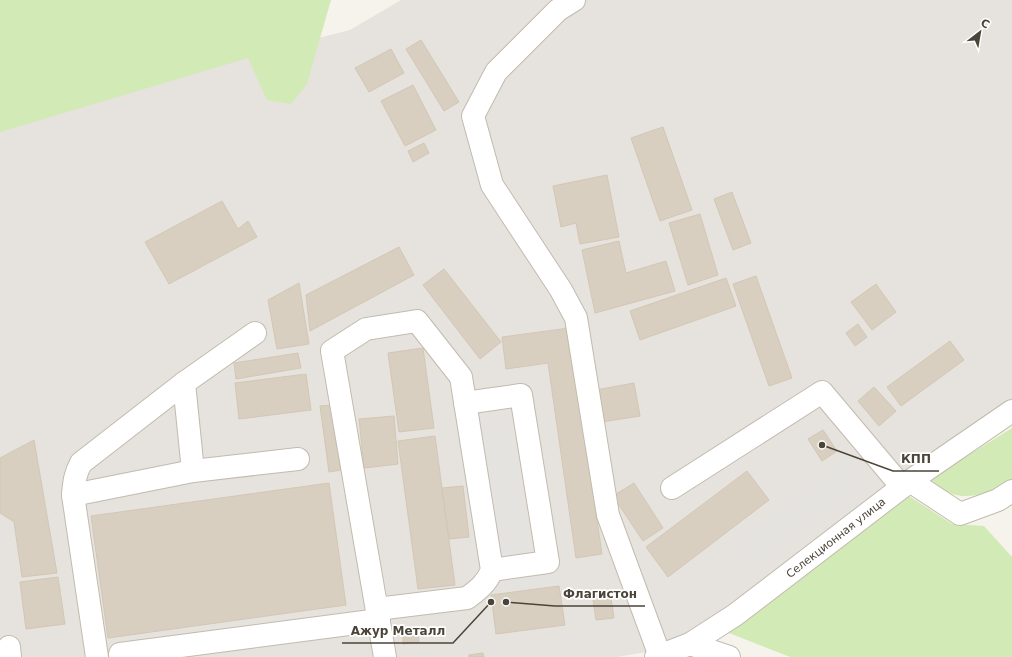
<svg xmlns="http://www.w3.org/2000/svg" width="1012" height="657" viewBox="0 0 1012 657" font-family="'DejaVu Sans',sans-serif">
  <rect width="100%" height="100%" fill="#f6f3ec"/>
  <!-- industrial -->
  <path fill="#e6e2dd" d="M401,0H1012V409L730,610L664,649L617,657H0V118L350,30Z"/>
  <!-- green -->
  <g fill="#d2eab5">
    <path d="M0,0H331L307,84L291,104L267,100L248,58L0,132Z"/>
    <path d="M1012,428V480C999,489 979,497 962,496C950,495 938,488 929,480Z"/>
    <path d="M909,496L952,524L984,526L1012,557V657H790L729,633Z"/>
  </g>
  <!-- parking -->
  <g fill="#e5e3e0">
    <path d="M511,417L532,552L499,557L478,422Z"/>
    <path d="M847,458L866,484L753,567L734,541Z"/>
    <path d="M564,566L566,582L496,591L494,575Z"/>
  </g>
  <!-- building -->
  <g fill="#d8cfc1" stroke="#d3c7b4">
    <path d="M421,40L459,102L444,111L406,49Z"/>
    <path d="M391,49L404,73L369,92L355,68Z"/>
    <path d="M413,85L436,130L405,146L381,101Z"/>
    <path d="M663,127L692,210L660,221L631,138Z"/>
    <path d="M424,143L429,153L413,162L408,151Z"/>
    <path d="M607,175L619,237L580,244L576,223L561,227L553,186Z"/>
    <path d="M732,192L751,243L733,250L714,199Z"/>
    <path d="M222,201L238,229L248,221L257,237L169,284L145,242Z"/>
    <path d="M700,214L718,275L688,285L669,223Z"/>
    <path d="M619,241L626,273L666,261L675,291L595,313L582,250Z"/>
    <path d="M399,247L414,275L310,331L306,295Z"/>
    <path d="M444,269L501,342L480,359L423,285Z"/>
    <path d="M756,276L792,378L769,386L733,284Z"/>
    <path d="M726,278L736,306L640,340L630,311Z"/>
    <path d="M299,283L309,344L277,349L268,300Z"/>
    <path d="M876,284L896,312L872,330L851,302Z"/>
    <path d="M858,324L867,337L855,346L846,333Z"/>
    <path d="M569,328L602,554L576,558L548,363L506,369L502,337Z"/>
    <path d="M950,341L964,360L901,406L887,387Z"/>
    <path d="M423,348L434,428L399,432L388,353Z"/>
    <path d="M298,353L301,368L236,379L234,363Z"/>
    <path d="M306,374L311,410L239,419L235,383Z"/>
    <path d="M634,383L640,416L601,422L596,390Z"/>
    <path d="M874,387L896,411L879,426L858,401Z"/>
    <path d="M332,405L341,470L329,472L320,406Z"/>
    <path d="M394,416L398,464L364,468L359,419Z"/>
    <path d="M823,430L837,451L822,461L808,439Z"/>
    <path d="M435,436L455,585L418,589L398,441Z"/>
    <path d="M34,440L57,573L22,577L14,522L0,513V458Z"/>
    <path d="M747,471L769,500L668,577L646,547Z"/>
    <path d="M329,483L346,605L108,638L91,516Z"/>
    <path d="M634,483L663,528L643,541L613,496Z"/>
    <path d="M463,486L469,537L449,539L442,488Z"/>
    <path d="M58,577L65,624L26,629L20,582Z"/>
    <path d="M559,586L565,625L496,634L491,595Z"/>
    <path d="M610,591L614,618L596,620L592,593Z"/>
    <path d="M418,633L419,642L403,644V634Z"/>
    <path d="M483,653L484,657H469V655Z"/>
  </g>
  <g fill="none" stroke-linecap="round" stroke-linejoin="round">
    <defs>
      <g id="minor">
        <path d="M574,0L558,10L496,72L473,116L492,185L561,290L576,318L608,515L660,656"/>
        <path d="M465,403L521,395L548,562L492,570"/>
        <path d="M193,471L298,459"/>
        <path d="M910,481L960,514L998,500L1012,491"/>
        <path d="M672,488L822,392L902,487"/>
        <path d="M73,495C74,482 75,474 81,463L184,383"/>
        <path d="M377,609L467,598C478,590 487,583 492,570L461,377L417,321L366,329L332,351L385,657"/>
        <path d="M690,644L729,657"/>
        <path d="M9,647L10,657"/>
        <path d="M120,654L379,620"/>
        <path d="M97,657L73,495L193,471L184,383L255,333"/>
        <path d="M656,657L690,644L735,615L910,481L1012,411"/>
      </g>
    </defs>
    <!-- minor casing -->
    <use href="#minor" stroke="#c2bbae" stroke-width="24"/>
    <!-- minor -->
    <use href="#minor" stroke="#fff" stroke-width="22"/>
  </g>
  <g text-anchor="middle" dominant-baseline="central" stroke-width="3.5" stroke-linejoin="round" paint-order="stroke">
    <!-- street labels -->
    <g font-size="11" fill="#4b4439" stroke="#fff">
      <text transform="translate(836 538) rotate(-38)">Селекционная улица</text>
    </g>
  </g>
  <!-- callouts -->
  <path fill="none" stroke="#4b4439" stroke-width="1.5" d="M822 445L893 471H939M506 602L555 606H645M491 602L453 643H342"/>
  <g fill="#4b4439" stroke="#fff" stroke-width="1.5">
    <circle cx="822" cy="445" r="4"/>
    <circle cx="506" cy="602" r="4"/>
    <circle cx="491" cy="602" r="4"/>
  </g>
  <g font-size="12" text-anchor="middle" font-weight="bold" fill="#4b4439" stroke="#fff" stroke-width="3.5" stroke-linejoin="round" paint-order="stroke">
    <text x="916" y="463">КПП</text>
    <text x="600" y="598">Флагистон</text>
    <text x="398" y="635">Ажур Металл</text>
  </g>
  <!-- north arrow -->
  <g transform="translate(980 32) rotate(31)" stroke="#ffffff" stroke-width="3" paint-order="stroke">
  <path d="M0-3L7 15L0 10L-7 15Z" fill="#4b4439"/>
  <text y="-6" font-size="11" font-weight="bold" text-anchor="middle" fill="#4b4439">С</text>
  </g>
</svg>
